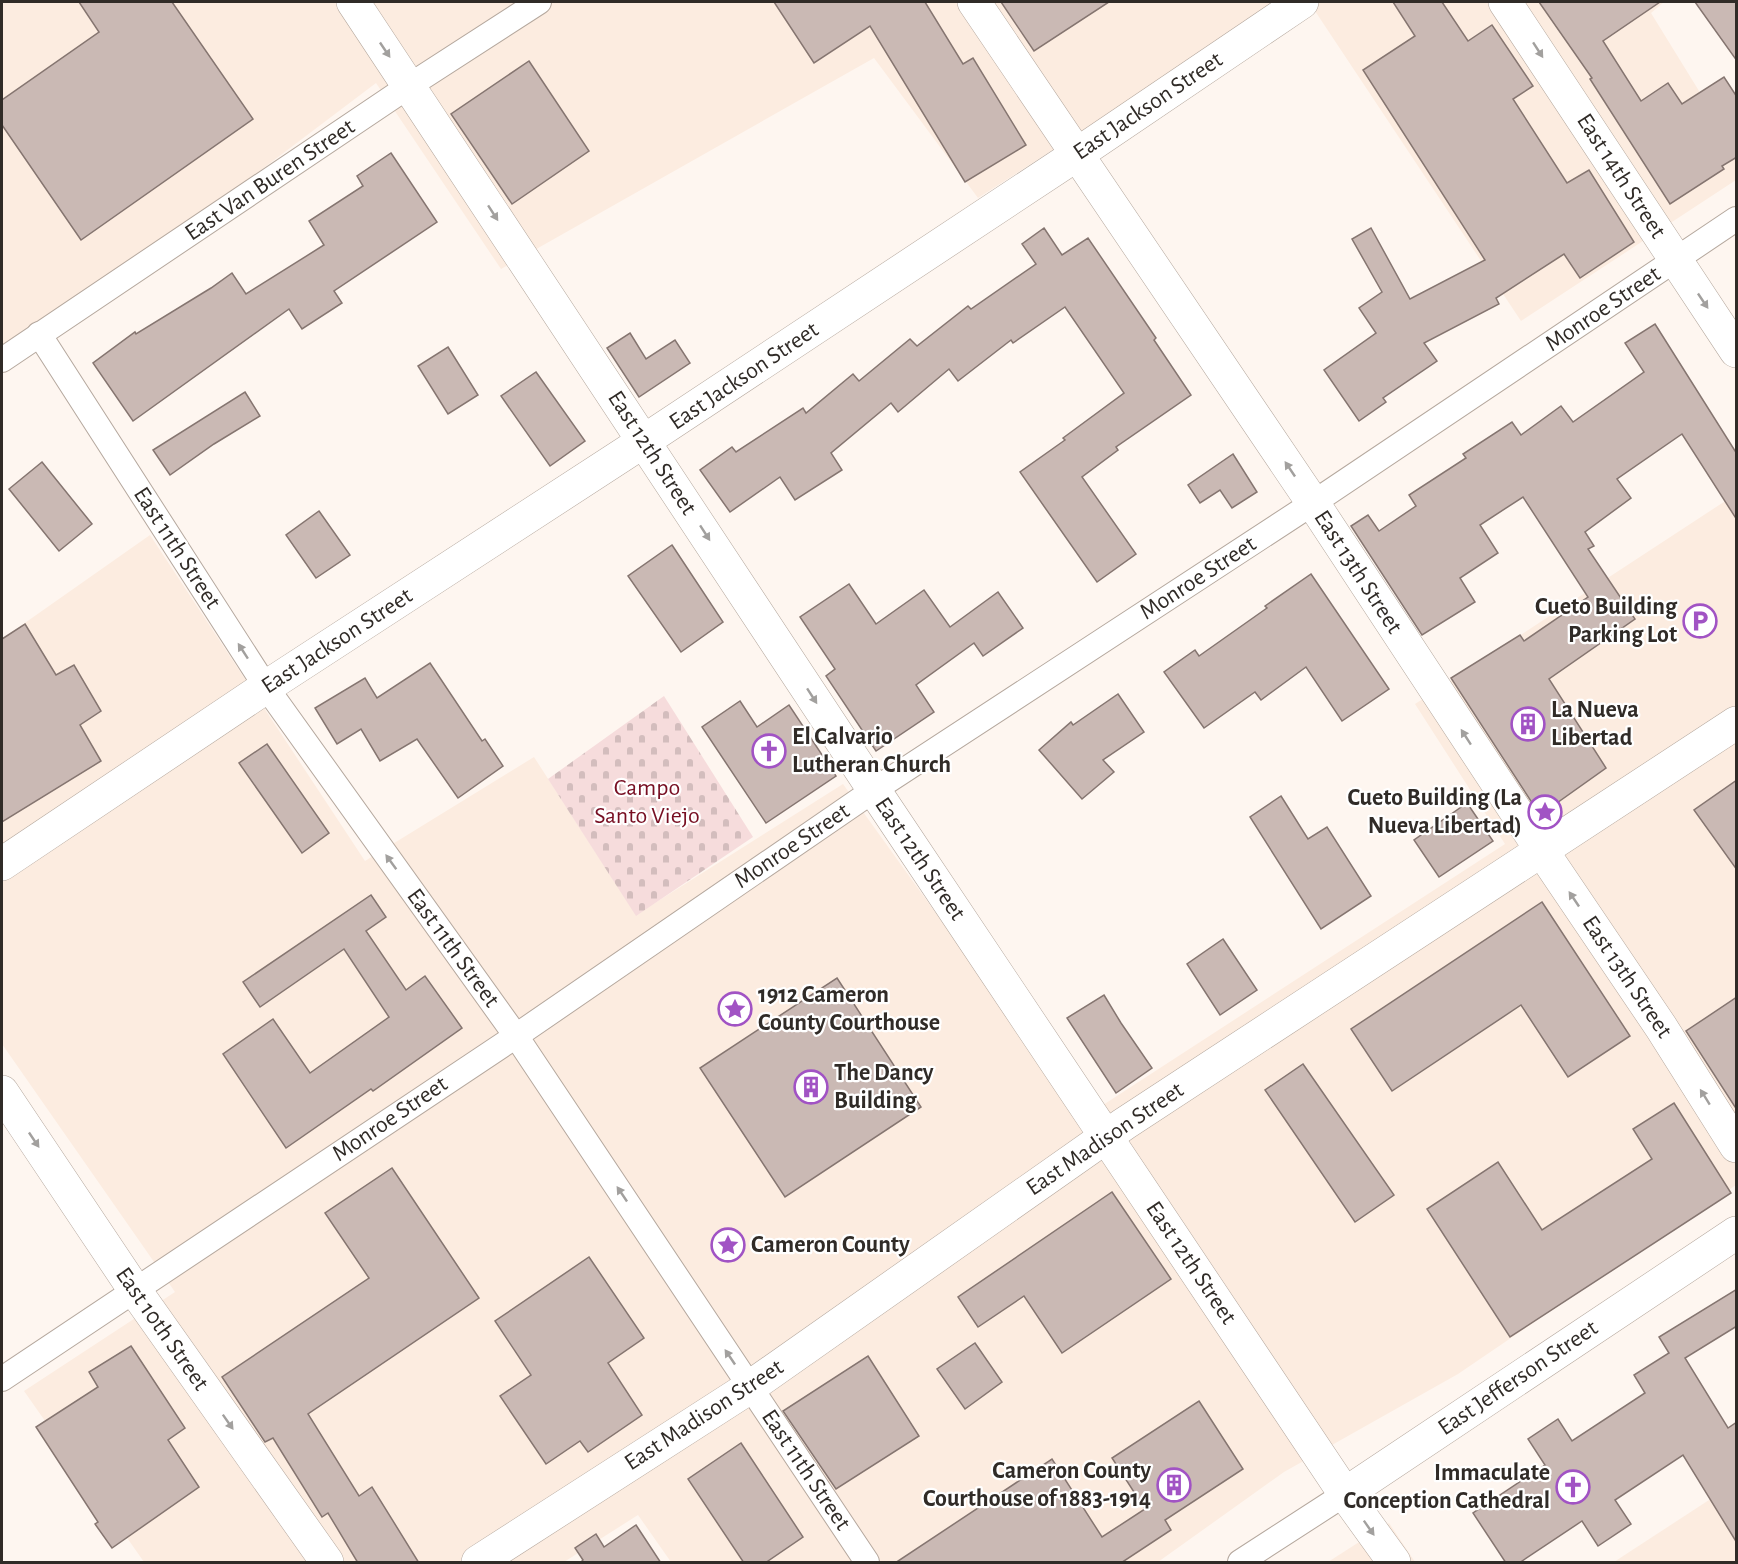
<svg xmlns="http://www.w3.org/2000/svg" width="1738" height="1564" viewBox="0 0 1738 1564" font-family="'Alegreya Sans',sans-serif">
  <defs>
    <pattern id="cemetery-stones" width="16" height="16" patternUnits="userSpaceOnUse" patternTransform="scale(1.5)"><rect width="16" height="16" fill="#f6dcdc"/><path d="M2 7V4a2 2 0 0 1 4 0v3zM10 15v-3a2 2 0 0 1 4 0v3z" fill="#d3bdbd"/></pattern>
  </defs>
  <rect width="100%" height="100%" fill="#fef6f0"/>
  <!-- built -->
  <g fill="#fcece0">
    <path d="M2,2H1282L978,198L874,58L501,269L376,83L2,366Z"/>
    <path d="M1309,2H1664L1651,13L1736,151V180L1521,321Z"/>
    <path d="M1736,494V1185L1458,1374L1284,1472L1158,1562H671L638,1515L564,1562H144L24,1391L175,1292L2,1044V639L150,535L365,861L534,757L636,915L843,784L1083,1118L1505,844L1415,704Z"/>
    <path d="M1736,1483V1562H1614L1706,1502Z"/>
    <path d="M1389,1523L1415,1562H1328Z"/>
  </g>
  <!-- cemetery -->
  <path fill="url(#cemetery-stones)" d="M664,696L753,837L636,916L548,779Z"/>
  <!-- building -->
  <g fill="#cab9b4" stroke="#857570" stroke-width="1.5">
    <path d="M79,2H172L253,119L81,240L2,125V100L99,32Z"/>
    <path d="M774,2H925L963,64L973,58L1026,145L965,182L870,26L814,63Z"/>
    <path d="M1001,2H1109L1034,51Z"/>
    <path d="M1393,2H1442L1468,41L1492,25L1533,86L1513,99L1567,183L1589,170L1634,242L1580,278L1564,254L1496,298L1499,304L1424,343L1437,361L1383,398L1386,402L1359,421L1324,370L1376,333L1359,308L1382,292L1352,239L1371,228L1410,299L1485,260L1363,70L1415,36Z"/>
    <path d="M1539,2H1660L1603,41L1641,101L1668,83L1682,104L1724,77L1737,97V157L1722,166L1724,169L1670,204L1590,79L1592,78Z"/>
    <path d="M1695,2H1737V61Z"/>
    <path d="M529,61L589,151L512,204L451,114Z"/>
    <path d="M391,153L437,222L334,291L342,303L302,329L289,309L133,421L93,363L135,332L136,334L211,288L232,273L246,294L324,245L309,221L363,186L357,176Z"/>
    <path d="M1044,228L1062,255L1088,238L1156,338L1154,340L1191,395L1116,447L1118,450L1082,477L1136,554L1097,582L1020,472L1065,440L1063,438L1124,393L1065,307L1013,343L1011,340L958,381L949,369L898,412L891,403L831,453L842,470L795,500L780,477L730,512L700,470L732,447L736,452L803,408L806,413L853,374L859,381L910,339L917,346L968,306L971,309L1036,264L1022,244Z"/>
    <path d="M1655,324L1737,454V520L1682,434L1617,479L1631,498L1585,532L1594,546L1588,549L1635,619L1549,679L1606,768L1540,815L1451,678L1520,635L1524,641L1588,597L1523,497L1480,525L1498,553L1460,578L1475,602L1422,635L1351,526L1368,515L1379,531L1416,506L1409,495L1466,458L1463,454L1512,422L1521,435L1561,406L1573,422L1644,372L1625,343Z"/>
    <path d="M630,333L646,359L675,340L690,363L639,397L607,348Z"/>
    <path d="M448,347L478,395L448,414L418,366Z"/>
    <path d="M536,372L585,441L550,466L501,396Z"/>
    <path d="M245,392L260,416L214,444L170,475L153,450Z"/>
    <path d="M1233,454L1257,492L1232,508L1220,490L1200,503L1188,485Z"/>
    <path d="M42,462L92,524L59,551L9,489Z"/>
    <path d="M319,511L350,555L316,578L286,535Z"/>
    <path d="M672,545L723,622L681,652L628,576Z"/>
    <path d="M1311,574L1389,689L1342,721L1306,667L1261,700L1255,692L1204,728L1164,672L1195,650L1199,656L1267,608L1265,606Z"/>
    <path d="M849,584L876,624L924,590L950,627L998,592L1023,628L983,656L974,643L916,685L934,712L876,751L826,676L835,669L800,617Z"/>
    <path d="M25,624L56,675L74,665L101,711L80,725L101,761L2,822V639Z"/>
    <path d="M430,663L482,741L485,739L503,766L458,798L417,739L380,761L361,729L337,744L315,708L365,678L377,698Z"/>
    <path d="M1118,694L1144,732L1103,760L1114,772L1082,799L1039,750L1071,722L1073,725Z"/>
    <path d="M740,701L757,727L789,705L836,776L766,823L702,727Z"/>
    <path d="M267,744L329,833L302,853L239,763Z"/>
    <path d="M1737,780V870L1694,810Z"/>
    <path d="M1281,796L1308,839L1327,827L1371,896L1321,929L1250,817Z"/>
    <path d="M1467,803L1493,841L1439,877L1414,840Z"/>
    <path d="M371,895L386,917L366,931L406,990L425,976L462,1028L373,1091L371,1089L286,1148L223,1054L273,1019L310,1073L389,1017L344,949L260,1007L243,982Z"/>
    <path d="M1542,902L1630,1036L1568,1077L1521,1005L1392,1091L1351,1029Z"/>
    <path d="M1223,939L1257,990L1220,1015L1187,964Z"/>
    <path d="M837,978L921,1107L785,1197L700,1068Z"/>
    <path d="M1104,995L1121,1023L1152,1068L1116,1093L1067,1018Z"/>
    <path d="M1737,997V1110L1686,1031Z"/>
    <path d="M1303,1064L1394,1195L1355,1222L1265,1090Z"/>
    <path d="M1674,1103L1731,1193L1510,1337L1427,1209L1498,1162L1542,1230L1652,1159L1633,1129Z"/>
    <path d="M392,1168L479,1298L308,1414L359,1496L372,1487L419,1563H358L328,1513L322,1517L273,1438L265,1442L222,1377L369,1278L325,1213Z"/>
    <path d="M1112,1192L1171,1279L1062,1353L1024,1296L978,1327L958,1297Z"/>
    <path d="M589,1257L644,1338L608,1363L642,1415L588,1452L580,1441L546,1464L500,1396L531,1375L495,1321Z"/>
    <path d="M1737,1289V1326L1685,1358L1728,1428L1737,1422V1543L1683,1455L1615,1500L1631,1524L1598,1546L1582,1521L1519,1563H1506L1473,1513L1545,1465L1528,1439L1558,1419L1572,1441L1645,1393L1634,1375L1669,1353L1659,1337Z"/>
    <path d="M975,1343L1002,1382L965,1409L937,1369Z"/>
    <path d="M131,1346L185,1428L168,1440L199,1487L112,1548L95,1524L98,1522L36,1427L98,1387L89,1372Z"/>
    <path d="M868,1356L919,1436L836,1489L783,1411Z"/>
    <path d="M1199,1401L1243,1469L1165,1520L1171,1530L1121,1563H895L1052,1459L1102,1537L1145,1509L1112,1458Z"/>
    <path d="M741,1443L803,1537L765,1563H744L688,1479Z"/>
    <path d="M636,1525L661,1563H580L583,1560L575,1548L596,1534L604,1547Z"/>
  </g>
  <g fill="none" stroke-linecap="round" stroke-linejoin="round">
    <defs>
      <g id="street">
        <path d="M39,334L266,687L516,1036L867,1562"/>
        <path d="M2,360L409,86L539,2"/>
        <path d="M2,1379L516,1036L874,790L1313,503L1736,219"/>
        <path d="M1240,1562L1345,1494"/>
      </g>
      <g id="secondary">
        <path d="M353,2L874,790L1345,1494L1394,1562"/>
        <path d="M974,2L1313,503L1542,851L1661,1027L1736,1146"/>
        <path d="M1505,2L1736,351"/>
        <path d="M2,864L266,687L644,441L1076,155L1302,2"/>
        <path d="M2,1092L134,1289L327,1562"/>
        <path d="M1345,1494L1736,1233"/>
        <path d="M478,1562L750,1387L1124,1124L1736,723"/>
      </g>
    </defs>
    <!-- street casing -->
    <use href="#street" stroke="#b5a89e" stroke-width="26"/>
    <!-- secondary casing -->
    <use href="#secondary" stroke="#b5a89e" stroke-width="34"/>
    <!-- street -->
    <use href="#street" stroke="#fff" stroke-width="24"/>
    <!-- secondary -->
    <use href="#secondary" stroke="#fff" stroke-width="33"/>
  </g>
  <!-- one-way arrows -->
  <defs><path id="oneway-solid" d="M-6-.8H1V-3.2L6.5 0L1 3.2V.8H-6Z" transform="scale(1.5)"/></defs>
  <g fill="#a2a09e">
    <use href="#oneway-solid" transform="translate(385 50) rotate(56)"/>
    <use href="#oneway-solid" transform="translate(1538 50) rotate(57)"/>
    <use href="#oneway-solid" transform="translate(493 213) rotate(57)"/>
    <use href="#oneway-solid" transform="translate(1703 301) rotate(56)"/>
    <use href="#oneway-solid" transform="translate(1290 469) rotate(-124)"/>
    <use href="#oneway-solid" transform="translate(705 533) rotate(57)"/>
    <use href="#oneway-solid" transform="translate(243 651) rotate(-123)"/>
    <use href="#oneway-solid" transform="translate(812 696) rotate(57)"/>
    <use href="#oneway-solid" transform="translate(1466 737) rotate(-123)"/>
    <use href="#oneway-solid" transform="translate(391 862) rotate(-126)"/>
    <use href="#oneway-solid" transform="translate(1574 899) rotate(-124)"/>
    <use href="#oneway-solid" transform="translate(1705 1097) rotate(-122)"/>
    <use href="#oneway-solid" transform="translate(34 1140) rotate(56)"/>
    <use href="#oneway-solid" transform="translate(622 1194) rotate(-124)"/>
    <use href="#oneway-solid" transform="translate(730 1357) rotate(-124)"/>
    <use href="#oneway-solid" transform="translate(228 1422) rotate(55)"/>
    <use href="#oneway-solid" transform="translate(1369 1528) rotate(55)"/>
  </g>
  <!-- icons -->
  <defs>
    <symbol id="parking-ring" viewBox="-11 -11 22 22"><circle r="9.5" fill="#fff" stroke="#a153c4" stroke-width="1.5"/><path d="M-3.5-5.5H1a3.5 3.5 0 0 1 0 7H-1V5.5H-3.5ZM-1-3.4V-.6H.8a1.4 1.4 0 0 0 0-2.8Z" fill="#a153c4"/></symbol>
    <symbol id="building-ring" viewBox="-11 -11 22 22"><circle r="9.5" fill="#fff" stroke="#a153c4" stroke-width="1.5"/><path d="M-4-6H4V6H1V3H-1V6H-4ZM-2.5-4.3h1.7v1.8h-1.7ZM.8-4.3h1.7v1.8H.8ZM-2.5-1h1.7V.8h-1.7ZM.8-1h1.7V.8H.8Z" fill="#a153c4"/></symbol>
    <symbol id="church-ring" viewBox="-11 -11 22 22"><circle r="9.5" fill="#fff" stroke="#a153c4" stroke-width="1.5"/><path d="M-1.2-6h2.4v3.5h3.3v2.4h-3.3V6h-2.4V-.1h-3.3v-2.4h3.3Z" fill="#a153c4"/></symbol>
    <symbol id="sight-ring" viewBox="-11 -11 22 22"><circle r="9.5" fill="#fff" stroke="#a153c4" stroke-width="1.5"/><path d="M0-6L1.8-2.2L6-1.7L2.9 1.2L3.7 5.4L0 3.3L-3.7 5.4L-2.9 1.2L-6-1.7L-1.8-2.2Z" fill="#a153c4"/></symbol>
  </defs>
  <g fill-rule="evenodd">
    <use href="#parking-ring" x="1681" y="602" width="38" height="38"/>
    <use href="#building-ring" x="1509" y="705" width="38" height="38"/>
    <use href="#church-ring" x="750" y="732" width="38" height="38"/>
    <use href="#sight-ring" x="1526" y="793" width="38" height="38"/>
    <use href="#sight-ring" x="716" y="990" width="38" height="38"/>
    <use href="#building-ring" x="792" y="1068" width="38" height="38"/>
    <use href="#sight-ring" x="709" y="1226" width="38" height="38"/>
    <use href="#building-ring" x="1155" y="1466" width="38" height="38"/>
    <use href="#church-ring" x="1554" y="1468" width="38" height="38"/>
  </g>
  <g text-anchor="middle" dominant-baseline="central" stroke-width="4.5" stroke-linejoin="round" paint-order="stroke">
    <!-- street labels -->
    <g font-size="24" fill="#302b27" stroke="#fff">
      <text transform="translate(1148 106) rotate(-34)">East Jackson Street</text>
      <text transform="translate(1621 176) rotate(57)">East 14th Street</text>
      <text transform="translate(270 180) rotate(-34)">East Van Buren Street</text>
      <text transform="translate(1603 309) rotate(-34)">Monroe Street</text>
      <text transform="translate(744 376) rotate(-34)">East Jackson Street</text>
      <text transform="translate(652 453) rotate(57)">East 12th Street</text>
      <text transform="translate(177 548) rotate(57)">East 11th Street</text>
      <text transform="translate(1358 572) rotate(57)">East 13th Street</text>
      <text transform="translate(1198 578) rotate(-33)">Monroe Street</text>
      <text transform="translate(337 641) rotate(-33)">East Jackson Street</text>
      <text transform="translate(792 846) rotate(-34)">Monroe Street</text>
      <text transform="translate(920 859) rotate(56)">East 12th Street</text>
      <text transform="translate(453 948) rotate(54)">East 11th Street</text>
      <text transform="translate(1627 977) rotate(56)">East 13th Street</text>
      <text transform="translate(390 1119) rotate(-34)">Monroe Street</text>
      <text transform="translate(1105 1139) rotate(-34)">East Madison Street</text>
      <text transform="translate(1191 1263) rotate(56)">East 12th Street</text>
      <text transform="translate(162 1329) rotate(55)">East 10th Street</text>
      <text transform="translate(1518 1378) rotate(-34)">East Jefferson Street</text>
      <text transform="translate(704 1415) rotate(-33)">East Madison Street</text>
      <text transform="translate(806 1470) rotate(56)">East 11th Street</text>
    </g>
    <!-- poi labels -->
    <g font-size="24" font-weight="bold" fill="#302b27" stroke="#fff" text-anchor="start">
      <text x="1677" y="607" text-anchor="end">Cueto Building<tspan x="1677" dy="28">Parking Lot</tspan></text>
      <text x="1551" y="710">La Nueva<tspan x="1551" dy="28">Libertad</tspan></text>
      <text x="792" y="737">El Calvario<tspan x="792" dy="28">Lutheran Church</tspan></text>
      <text x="1522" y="798" text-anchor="end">Cueto Building (La<tspan x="1522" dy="28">Nueva Libertad)</tspan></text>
      <text x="758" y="995">1912 Cameron<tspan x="758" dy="28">County Courthouse</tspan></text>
      <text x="834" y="1073">The Dancy<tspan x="834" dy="28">Building</tspan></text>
      <text x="751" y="1245">Cameron County</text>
      <text x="1151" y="1471" text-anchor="end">Cameron County<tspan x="1151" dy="28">Courthouse of 1883-1914</tspan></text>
      <text x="1550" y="1473" text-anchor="end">Immaculate<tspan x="1550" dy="28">Conception Cathedral</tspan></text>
    </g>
    <!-- park labels -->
    <g font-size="24" fill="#770e22" stroke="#fff">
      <text x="647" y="788">Campo<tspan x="647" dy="28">Santo Viejo</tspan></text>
    </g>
  </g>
  <!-- border -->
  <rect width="1738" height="1564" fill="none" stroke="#302b27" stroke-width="6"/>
</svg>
